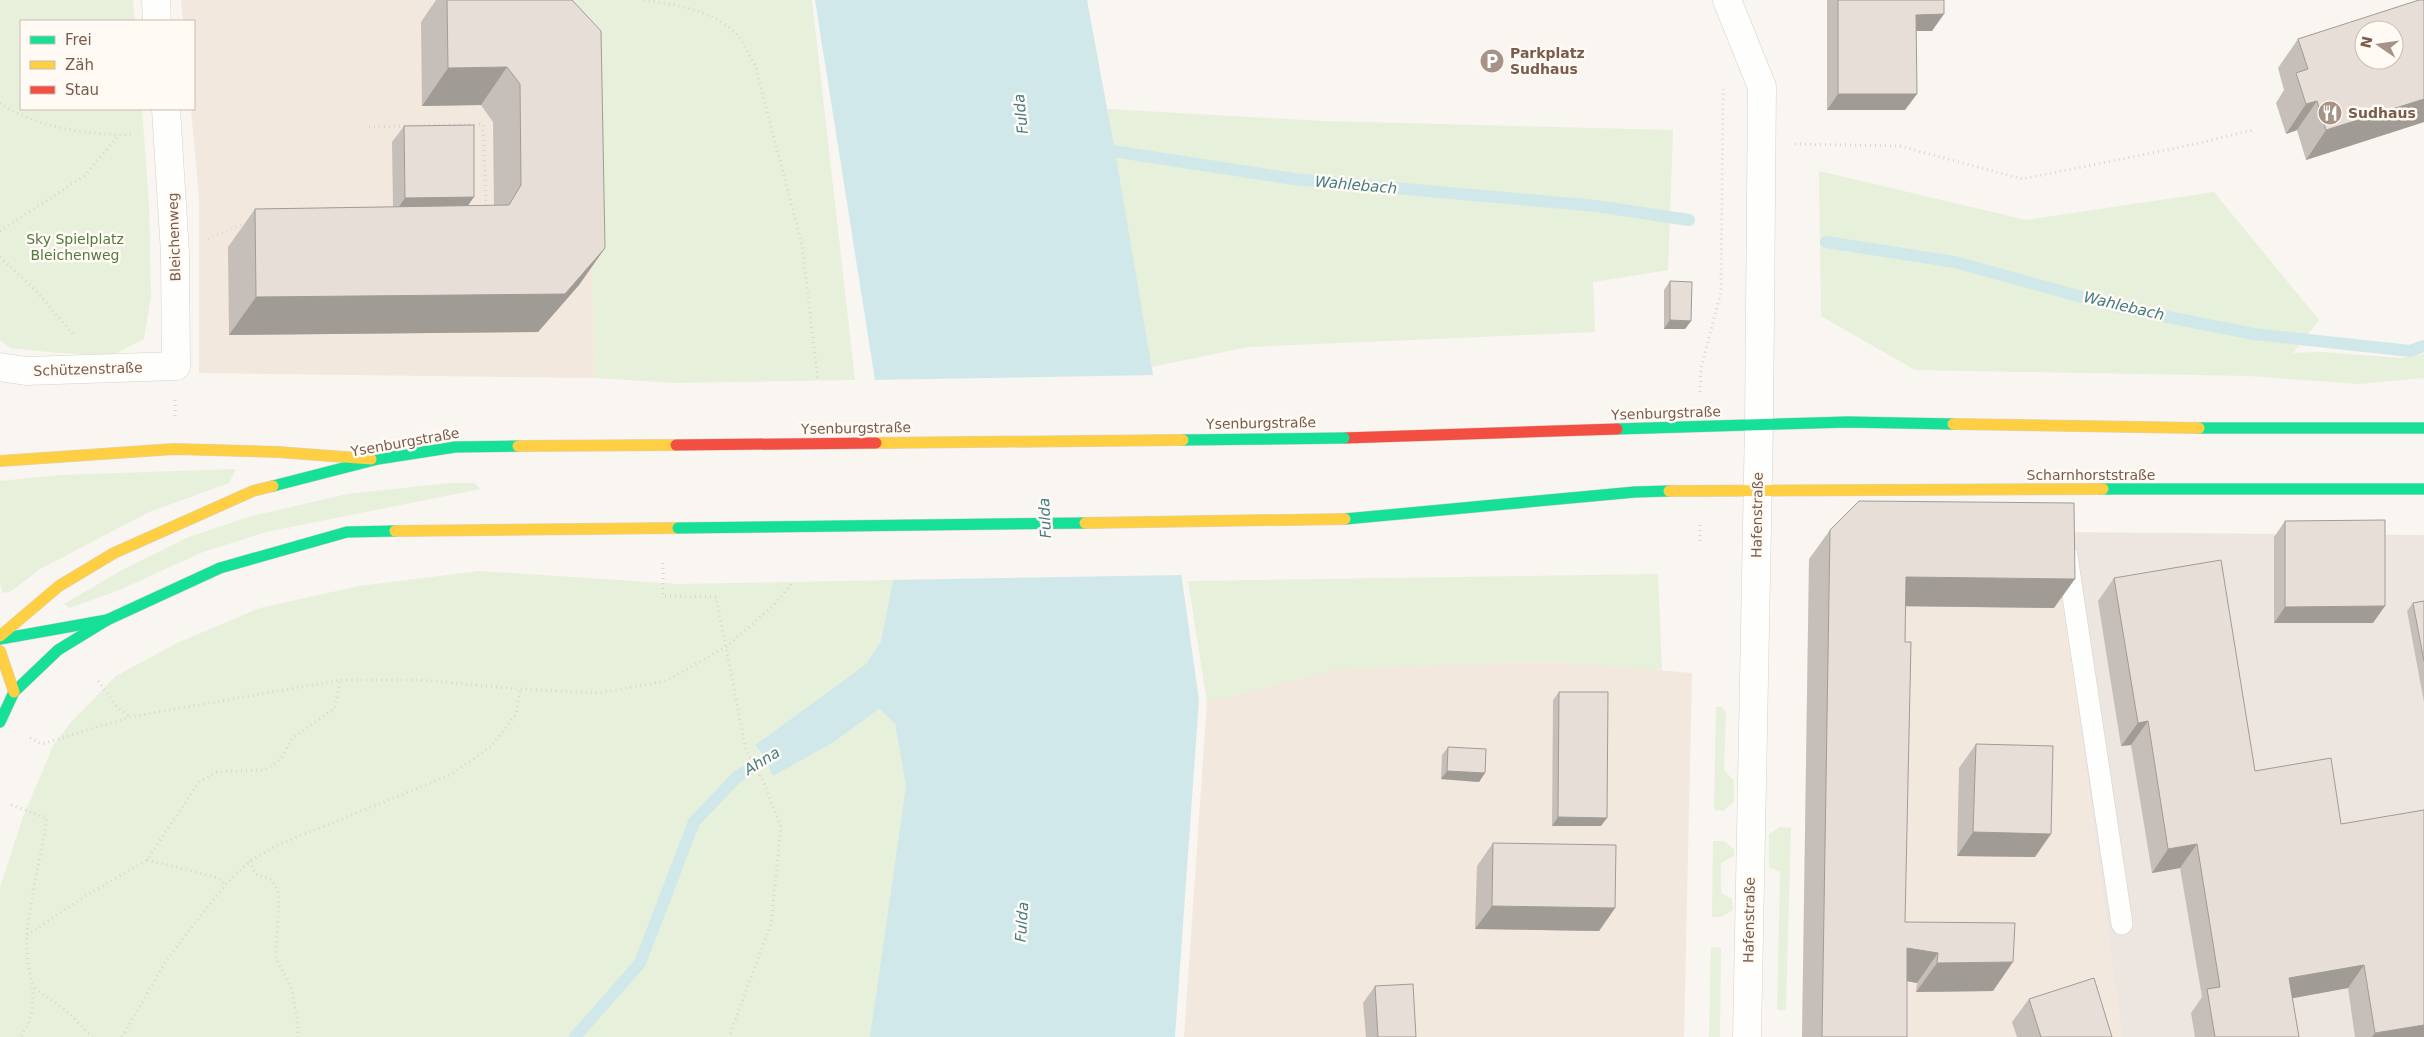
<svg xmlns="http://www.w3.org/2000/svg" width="2424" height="1037" viewBox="0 0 2424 1037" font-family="'DejaVu Sans',sans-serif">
  <rect width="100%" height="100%" fill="#f9f5f0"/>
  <!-- residential -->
  <g fill="#f2e8de">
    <path d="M181,0H420L515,4L587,62L595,378L199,373V198L191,109H194V21H183Z"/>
    <path d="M2054,532L2122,1037H1802L1809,559Z"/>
    <path d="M1545,661L1692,673L1684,1037H1184L1207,702L1325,669Z"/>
  </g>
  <!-- industrial -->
  <path fill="#ede5e0" d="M2054,532L2424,535V1037H2122Z"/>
  <!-- green -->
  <g fill="#e7f0db">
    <path d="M0,0H133L135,21H21V109H142L149,204L151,296L144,339L113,355L58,353L11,348L0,340Z"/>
    <path d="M812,0L855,380L675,383L595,378L587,62L515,4L420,0Z"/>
    <path d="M1107,109L1322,121L1673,130L1668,270L1593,282L1595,332L1248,347L1151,367Z"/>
    <path d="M1819,171L2026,220L2214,192L2319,320L2293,353L2322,352L2402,358L2424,354V378L2359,384L2249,376L1915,370L1821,316Z"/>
    <path d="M236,469L229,483L149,512L40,569L10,592L3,593L0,584V481L60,475Z"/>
    <path d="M450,483H474L481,489L266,532L203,552L117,591L69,608L64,604L122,570L189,537L248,517L347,494Z"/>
    <path d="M480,571L678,584L893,580L881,641L866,664L755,745L773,775L834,742L879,709L895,722L906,786L913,792L879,1037H0V887L23,817L53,746L71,722L116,676L179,642L260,608L359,586Z"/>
    <path d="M1658,574L1662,671L1545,661L1337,669L1207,702L1188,581Z"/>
    <path d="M1716,707H1722L1726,713L1724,770L1734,781V802L1723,811L1714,810Z"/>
    <path d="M1780,827L1791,828L1786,1010H1777L1780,872L1769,867V834Z"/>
    <path d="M1713,841H1724L1734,850V856L1721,863V893L1732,899L1733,910L1721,917H1712Z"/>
    <path d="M1711,947L1721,948L1720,1037H1709Z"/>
  </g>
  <!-- water -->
  <path fill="#d0e8ea" d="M815,0H1087L1115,151L1153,375L1199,700L1175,1037H870L906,787L895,723L879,709L834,742L773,776L765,759L755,745L866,664L881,641L893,580L903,559L879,387L875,380Z"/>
  <!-- pier -->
  <path fill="#f9f5f0" d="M1155,375L1184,575L891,580L900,559L876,387L872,380Z"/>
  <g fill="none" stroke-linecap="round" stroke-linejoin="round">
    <!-- stream -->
    <g stroke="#d0e8ea" stroke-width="12">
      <path d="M1099,149L1294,179L1596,206L1689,220"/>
      <path d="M1826,242L1955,262L2122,308L2254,334L2410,351L2424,346"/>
      <path d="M575,1037L640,963L694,822L738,776L778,752"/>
    </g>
    <defs>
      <path id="lane" d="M2067,556L2122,924"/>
      <g id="street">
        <path d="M156,0L157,21"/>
        <path d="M1727,0L1762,87L1759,424L1747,1037"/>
        <path d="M0,367L26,371L176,366L175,253L166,109"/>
      </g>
      <g id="fast">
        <path d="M2199,428H2424"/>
        <path d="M1617,429L1848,422L1953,424"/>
        <path d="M273,486L378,459L455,447L518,446"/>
        <path d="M2103,489H2424"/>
        <path d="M1345,519L1635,492L1669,491"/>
        <path d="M0,639L107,620"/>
        <path d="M0,722L14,692L58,650L107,620L220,568L347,532L395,531"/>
      </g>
      <g id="slow">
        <path d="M1953,424L2199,428"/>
        <path d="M518,446L676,445"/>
        <path d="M0,461L174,449L278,452L371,459"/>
        <path d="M1669,491L2103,489"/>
        <path d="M395,531L678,528"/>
        <path d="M0,636L59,586L114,553L253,491L273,486"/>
        <path d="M0,651L14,692"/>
      </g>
      <path id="jam" d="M1344,438L1617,429"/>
    </defs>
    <!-- lane casing -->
    <use href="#lane" stroke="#d7d1cb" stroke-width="22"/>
    <!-- street casing -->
    <use href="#street" stroke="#d7d1cb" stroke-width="29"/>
    <!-- fast casing -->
    <use href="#fast" stroke="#d9d2cb" stroke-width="12"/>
    <!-- slow casing -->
    <use href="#slow" stroke="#d9d2cb" stroke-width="12"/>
    <!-- jam casing -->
    <use href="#jam" stroke="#d9d2cb" stroke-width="12"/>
    <!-- path -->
    <g stroke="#dcd5d0" stroke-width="3" stroke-dasharray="1 4" stroke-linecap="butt">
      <path d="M644,0C673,4 709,10 731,29C742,38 748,53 755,65L802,245L818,381"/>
      <path d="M0,103C32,126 81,133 119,135"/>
      <path d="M369,127L483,124L486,208"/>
      <path d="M1795,144L1900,146L2022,179L2191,145L2253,130"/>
      <path d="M0,231L84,176L119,135L134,134"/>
      <path d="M208,239L240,225L246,226"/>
      <path d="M0,257L35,290L73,334"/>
      <path d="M1700,392L1701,368L1721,292L1723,89"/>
      <path d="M175,416V399"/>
      <path d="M1700,541V523"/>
      <path d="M663,563V596L716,597L746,750L763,781L781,827L771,924L729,1037"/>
      <path d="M98,681L117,707L130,717"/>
      <path d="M30,738L42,744L130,717L340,680H419L520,689L600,693L666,681L726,647L773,606L793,582"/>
      <path d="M11,805L47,818C41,856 30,898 27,936C24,977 46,995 21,1037"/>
      <path d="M147,860L219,878L225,885"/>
      <path d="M250,861L255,874L272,880L279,894L276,958L291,987L298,1024V1037"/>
      <path d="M27,935L87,895L147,860L199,782L217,772L265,770L281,759L292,738L335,708L340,680"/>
      <path d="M35,988L70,1014L92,1037"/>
      <path d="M122,1037L167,959L225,885L250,861L278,845L450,775L492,746L516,714L520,689"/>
    </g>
    <!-- lane -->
    <use href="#lane" stroke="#fefefd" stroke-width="21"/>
    <!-- street -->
    <use href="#street" stroke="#fefefd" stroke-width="28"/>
    <!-- fast -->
    <use href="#fast" stroke="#16e098" stroke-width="11"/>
    <!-- slow -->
    <use href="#slow" stroke="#ffcf43" stroke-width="11"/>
    <!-- jam -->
    <use href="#jam" stroke="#f24e42" stroke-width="11"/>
    <defs>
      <g id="fast-bridge">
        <path d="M1183,440L1344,438"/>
        <path d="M678,528L1085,523"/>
      </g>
      <g id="slow-bridge">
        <path d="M876,443L1183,440"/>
        <path d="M1085,523L1345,519"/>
      </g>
      <path id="jam-bridge" d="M676,445L876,443"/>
    </defs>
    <!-- fast-bridge casing -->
    <use href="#fast-bridge" stroke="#dad1cc" stroke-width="12" stroke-linecap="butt"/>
    <!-- slow-bridge casing -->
    <use href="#slow-bridge" stroke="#dad1cc" stroke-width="12" stroke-linecap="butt"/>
    <!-- jam-bridge casing -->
    <use href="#jam-bridge" stroke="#dad1cc" stroke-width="12" stroke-linecap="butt"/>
    <!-- fast-bridge -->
    <use href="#fast-bridge" stroke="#16e098" stroke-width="11"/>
    <!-- slow-bridge -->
    <use href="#slow-bridge" stroke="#ffcf43" stroke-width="11"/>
    <!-- jam-bridge -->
    <use href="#jam-bridge" stroke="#f24e42" stroke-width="11"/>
  </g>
  <!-- wall -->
  <g fill="#c6bfb9">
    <path d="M436,0H572L605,248L579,285L538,332L229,335L228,247L255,209L393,207L392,142L404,126L468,206H494L493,122L481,105L422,106L421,22Z"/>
    <path d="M1827,0H1944L1932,31H1916L1905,110H1827Z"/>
    <path d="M2424,0V122L2306,160L2297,130L2286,134L2276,103L2284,90L2278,68L2298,39Z"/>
    <path d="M1670,281L1691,321L1685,329H1664V290Z"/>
    <path d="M2285,521L2373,623H2274V537Z"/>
    <path d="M1830,530L2054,608L1905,606V922L1993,991L1916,992L1917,983L1907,981V1037H1802L1809,559Z"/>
    <path d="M2114,578L2255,771L2341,824L2424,1037H2355L2348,988L2292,998L2299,1037H2195L2191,1013L2202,997L2180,868L2152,873L2131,745L2121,746L2098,601Z"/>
    <path d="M2424,601V702L2407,611L2413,603Z"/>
    <path d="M1559,692L1601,826H1552L1553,700Z"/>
    <path d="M1976,744L2035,857L1957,856L1959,768Z"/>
    <path d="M1448,747L1485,773L1479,782L1441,779L1442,755Z"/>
    <path d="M1493,843L1615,908L1599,931L1475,929L1477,866Z"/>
    <path d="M1375,986L1416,1037H1366L1363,1003Z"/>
    <path d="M2029,999L2112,1037H2017L2012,1022Z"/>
  </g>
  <!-- shaded-wall -->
  <g fill="#a19b96">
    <path d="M1944,14L1932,31H1905L1916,15Z"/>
    <path d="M507,67L481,105L422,106L448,68Z"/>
    <path d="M1838,94H1917L1905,110H1827Z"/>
    <path d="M2424,99V122L2306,160L2326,130Z"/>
    <path d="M2317,101L2297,130L2286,134L2306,104Z"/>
    <path d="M474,197L462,214L393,215L405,198Z"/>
    <path d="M605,248L579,285L538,332L229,335L256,297Z"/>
    <path d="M1670,320L1691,321L1685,329H1664Z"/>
    <path d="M1906,577L2075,579L2054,608L1885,606Z"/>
    <path d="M2385,606L2373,623H2274L2285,607Z"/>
    <path d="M2148,721L2131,745L2121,746L2138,723Z"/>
    <path d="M1447,771L1485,773L1479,782L1441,779Z"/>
    <path d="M1558,817L1607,818L1601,826H1552Z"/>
    <path d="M1973,832L2051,834L2035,857L1957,856Z"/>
    <path d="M2197,844L2180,868L2152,873L2168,849Z"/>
    <path d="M1492,906L1615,908L1599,931L1475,929Z"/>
    <path d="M1907,948L1938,953L1917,983L1886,977Z"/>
    <path d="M2013,962L1993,991L1916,992L1937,963Z"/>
    <path d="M2364,965L2348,988L2272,1002L2289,978Z"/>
    <path d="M2424,1025V1037H2372L2375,1033Z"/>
  </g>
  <!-- building -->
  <g fill="#e6ded7" stroke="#a19b96" fill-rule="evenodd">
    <path d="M447,0H572L601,31L605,248L565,294L256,297L255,209L509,205L521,185L520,84L507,67L448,68Z"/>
    <path d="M1838,0H1944V14L1916,15L1917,94H1838Z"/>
    <path d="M2419,0H2424V99L2326,130L2317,101L2306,104L2296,73L2308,69L2298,39ZM2364,30H2394V60H2364Z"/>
    <path d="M474,125V197L405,198L404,126Z"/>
    <path d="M1670,281L1692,282L1691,321L1670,320Z"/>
    <path d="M1859,501L2074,503L2075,579L1906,577L1905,642H1911L1905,922L2015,923L2013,962L1937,963L1938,953L1907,948V1037H1822L1830,530Z"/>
    <path d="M2385,520V606L2285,607V521Z"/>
    <path d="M2221,560L2255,771L2331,758L2341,824L2424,810V1025L2375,1033L2364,965L2289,978L2299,1037H2215L2207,989L2220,987L2197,844L2168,849L2148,721L2138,723L2114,578Z"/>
    <path d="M2424,601V661L2413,603Z"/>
    <path d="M1559,692H1608L1607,818L1558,817Z"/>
    <path d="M1976,744L2053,746L2051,834L1973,832Z"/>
    <path d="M1448,747L1486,749L1485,773L1447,771Z"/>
    <path d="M1493,843L1616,845L1615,908L1492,906Z"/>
    <path d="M2094,978L2112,1037H2041L2029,999Z"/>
    <path d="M1413,984L1416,1037H1378L1375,986Z"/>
  </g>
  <!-- icons -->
  <defs>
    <symbol id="parking-disc" viewBox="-11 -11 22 22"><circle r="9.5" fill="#a69286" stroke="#fffaf3"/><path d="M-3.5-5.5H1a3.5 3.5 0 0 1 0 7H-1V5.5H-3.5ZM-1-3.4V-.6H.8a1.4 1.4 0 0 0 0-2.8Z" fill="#fff"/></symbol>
    <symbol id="restaurant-disc" viewBox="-11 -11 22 22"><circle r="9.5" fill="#a69286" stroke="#fffaf3"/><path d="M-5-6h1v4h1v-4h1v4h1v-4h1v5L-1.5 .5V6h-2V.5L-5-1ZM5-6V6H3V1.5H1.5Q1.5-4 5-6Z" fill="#fff"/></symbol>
  </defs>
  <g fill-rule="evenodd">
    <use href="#parking-disc" x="1478" y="47" width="28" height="28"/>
    <use href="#restaurant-disc" x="2316" y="99" width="28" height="28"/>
  </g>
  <g text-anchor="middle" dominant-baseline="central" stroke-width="5" stroke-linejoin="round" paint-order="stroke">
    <!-- poi labels -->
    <g font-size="14" font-weight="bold" fill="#7a5c4d" stroke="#fffaf3" text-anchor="start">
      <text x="1510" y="53">Parkplatz<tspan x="1510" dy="16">Sudhaus</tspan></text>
      <text x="2348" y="113">Sudhaus</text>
    </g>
    <!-- street labels -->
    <g font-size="14" fill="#7a5c4d" stroke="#fffaf3">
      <text transform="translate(174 237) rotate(-92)">Bleichenweg</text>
      <text transform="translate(88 369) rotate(-2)">Schützenstraße</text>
      <text transform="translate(1666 413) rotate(-2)">Ysenburgstraße</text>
      <text transform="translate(1261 423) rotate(-1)">Ysenburgstraße</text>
      <text transform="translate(856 428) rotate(-1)">Ysenburgstraße</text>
      <text transform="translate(405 442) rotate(-10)">Ysenburgstraße</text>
      <text x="2091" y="475">Scharnhorststraße</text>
      <text transform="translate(1757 515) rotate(-89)">Hafenstraße</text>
      <text transform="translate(1749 920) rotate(-89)">Hafenstraße</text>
    </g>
    <!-- park labels -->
    <g font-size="14" fill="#537a41" stroke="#fffaf3">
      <text x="75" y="239">Sky Spielplatz<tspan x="75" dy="16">Bleichenweg</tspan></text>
    </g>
    <!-- water labels -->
    <g font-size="15" font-style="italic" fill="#437c86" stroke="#fffaf3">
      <text transform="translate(1021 114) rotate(-96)">Fulda</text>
      <text transform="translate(1356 185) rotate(5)">Wahlebach</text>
      <text transform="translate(2124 306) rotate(13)">Wahlebach</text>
      <text transform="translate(1045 518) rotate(-93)">Fulda</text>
      <text transform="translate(762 761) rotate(-32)">Ahna</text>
      <text transform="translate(1022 922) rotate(-86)">Fulda</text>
    </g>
  </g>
  <!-- legend -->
  <rect x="20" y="20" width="175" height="90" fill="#fffaf3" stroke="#cabbb1"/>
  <rect x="30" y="36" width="25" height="8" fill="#16e098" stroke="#cabbb1"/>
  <text x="65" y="45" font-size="15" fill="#7a5c4d">Frei</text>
  <rect x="30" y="61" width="25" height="8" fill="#ffcf43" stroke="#cabbb1"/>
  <text x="65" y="70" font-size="15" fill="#7a5c4d">Zäh</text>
  <rect x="30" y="86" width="25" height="8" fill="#f24e42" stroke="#cabbb1"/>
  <text x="65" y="95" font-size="15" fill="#7a5c4d">Stau</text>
  <!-- north arrow -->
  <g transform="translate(2379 45) rotate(283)"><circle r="24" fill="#fffaf3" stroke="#cabbb1"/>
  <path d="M0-4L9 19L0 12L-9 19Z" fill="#a69286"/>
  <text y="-8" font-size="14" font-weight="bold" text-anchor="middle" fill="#7a5c4d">N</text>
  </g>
</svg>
